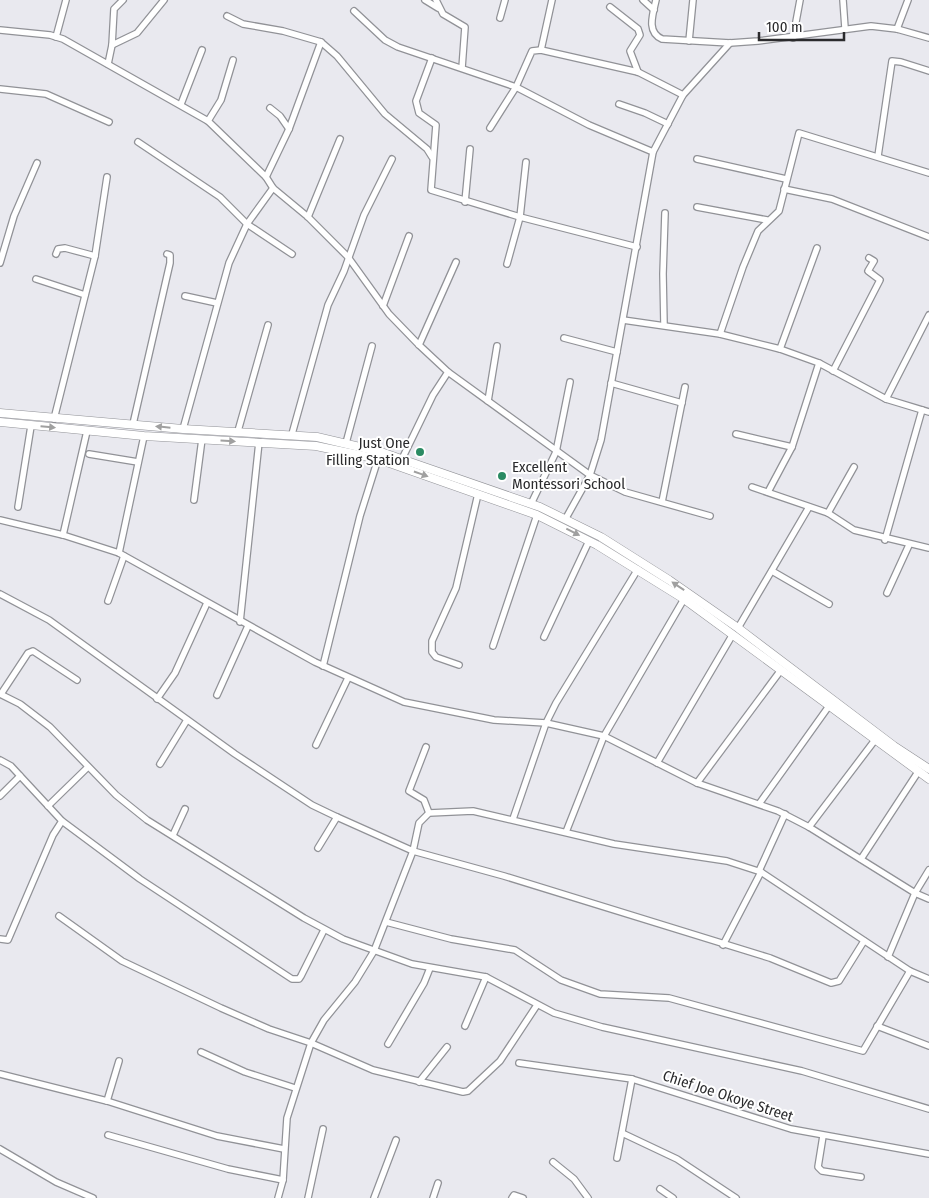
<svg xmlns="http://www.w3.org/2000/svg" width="929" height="1198" viewBox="0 0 929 1198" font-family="'Fira Sans Condensed',sans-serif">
  <rect width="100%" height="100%" fill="#e9e9ef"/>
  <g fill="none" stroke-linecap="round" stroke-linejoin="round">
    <defs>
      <g id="minor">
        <path d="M425,0L438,8"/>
        <path d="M436,0L443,14L465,27L462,68"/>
        <path d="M643,0L654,10"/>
        <path d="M656,0C653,14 646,32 662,39L730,43L758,41L871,26L897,29L929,38"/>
        <path d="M843,0L845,28"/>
        <path d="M610,7L638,29L640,35L630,51L638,72"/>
        <path d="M354,11L385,40L398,47L516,87L589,125L653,152"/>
        <path d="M227,16L243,24L283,31L321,42L337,56L385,114L427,149L432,157"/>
        <path d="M500,18L505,0"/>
        <path d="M897,29L908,0"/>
        <path d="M0,30L50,35L63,39L208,121L266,177L273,188L308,217L348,257L389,314L419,345L448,372L590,475L566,518"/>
        <path d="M56,37L66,0"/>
        <path d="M793,38L800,0"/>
        <path d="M689,41L693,0"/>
        <path d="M112,45L137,33L164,0"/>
        <path d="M541,50L552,0"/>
        <path d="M432,58L416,101L419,113L436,125L431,190L520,217L637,247"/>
        <path d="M108,64L112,45L114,9L123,0"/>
        <path d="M0,89L46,94L109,122"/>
        <path d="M181,104L202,50"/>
        <path d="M619,104L645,113L668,124"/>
        <path d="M270,108L280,116L289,129"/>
        <path d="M208,121L221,100L233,60"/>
        <path d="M490,128L516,87L532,51L541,50L638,72L683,95"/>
        <path d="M138,142L220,197L247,224L292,254"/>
        <path d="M878,156L892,61L901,62L929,71"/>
        <path d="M697,159L786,179"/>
        <path d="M266,177L289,129L321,42"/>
        <path d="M784,189L832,199L929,237"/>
        <path d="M465,202L470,149"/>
        <path d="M697,207L767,220"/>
        <path d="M308,217L340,139"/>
        <path d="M56,254L58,249L65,248L95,256"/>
        <path d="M0,263L14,216L37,163"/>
        <path d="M507,264L520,217L526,162"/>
        <path d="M36,279L85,295"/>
        <path d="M185,296L217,303"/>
        <path d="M383,306L409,236"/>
        <path d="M623,320L720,334L780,349L819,363L886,399L929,412"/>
        <path d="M664,325L663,274L665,213"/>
        <path d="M720,334L743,267L758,231L779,211L799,133L929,173"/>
        <path d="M564,338L617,352"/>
        <path d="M419,345L456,262"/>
        <path d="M780,349L817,248"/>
        <path d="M833,371L880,280L868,271L874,261L869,258"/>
        <path d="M611,383L682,403"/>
        <path d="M886,399L929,315"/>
        <path d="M488,401L497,346"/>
        <path d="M54,419L95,256L107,177"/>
        <path d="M133,424L170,263V255L167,254"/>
        <path d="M183,429L229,263L247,224L273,188"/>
        <path d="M238,431L268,325"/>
        <path d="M292,434L328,305L344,271L364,215L392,159"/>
        <path d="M736,434L792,447"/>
        <path d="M346,443L372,346"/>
        <path d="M89,454L138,462"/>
        <path d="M402,459L433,395L448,372"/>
        <path d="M752,487L828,513L854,530L929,548"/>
        <path d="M768,492L792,447L819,363"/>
        <path d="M194,500L202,439"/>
        <path d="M662,502L685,387"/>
        <path d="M531,504L556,452L570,382"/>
        <path d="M18,507L31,426"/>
        <path d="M828,513L854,467"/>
        <path d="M710,516L625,492L590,475L601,440L653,152L683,95L730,43"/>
        <path d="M0,520L63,535L119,553L315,662L404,702L494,720L546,723L604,736L697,783L778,811L809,827L915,893L929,899"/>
        <path d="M63,535L87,431"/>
        <path d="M885,540L922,410"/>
        <path d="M119,553L144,436"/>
        <path d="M772,571L829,604"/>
        <path d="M887,593L909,545"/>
        <path d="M0,594L49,620L235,754L312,805L337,817L413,851L504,876L770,958L831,983L839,981L864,941"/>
        <path d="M108,601L124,556"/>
        <path d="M240,622L259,442"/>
        <path d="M738,628L809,507"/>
        <path d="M544,637L589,541"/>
        <path d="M493,646L537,515"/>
        <path d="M459,665L436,657L432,652V641L456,588L478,494"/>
        <path d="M323,666L360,516L378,459"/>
        <path d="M0,694L20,704L50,727L116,795L147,820L304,918L343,939L412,964L486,977L554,1013L602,1027L802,1071L929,1109"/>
        <path d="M1,694L28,653L33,651L77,680"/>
        <path d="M217,695L248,626"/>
        <path d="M157,699L175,673L207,603"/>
        <path d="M316,745L348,678"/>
        <path d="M426,747L409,791L424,800L429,813"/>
        <path d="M0,760L11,766L62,821L140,879L292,979H299L301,976L324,930"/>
        <path d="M657,763L733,634"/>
        <path d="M160,764L187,720"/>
        <path d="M697,783L781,670"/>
        <path d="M0,796L20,776"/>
        <path d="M759,804L829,706"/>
        <path d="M48,806L88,767"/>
        <path d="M513,819L546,723L556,703L638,569"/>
        <path d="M809,827L875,740"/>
        <path d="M566,832L604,736L684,599"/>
        <path d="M173,835L185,809"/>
        <path d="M318,848L337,817"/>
        <path d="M861,859L918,772"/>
        <path d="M759,871L785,814"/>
        <path d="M59,916L122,961L221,1008L269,1029L311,1043L373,1070L463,1092L468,1091L500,1061L537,1005"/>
        <path d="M386,922L451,939L515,950L561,980L600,994L669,998L863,1051L910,971"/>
        <path d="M0,939L8,940L53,835L62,821"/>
        <path d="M723,945L761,872"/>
        <path d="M888,957L915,893L929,870"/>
        <path d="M465,1026L486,977"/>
        <path d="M877,1026L929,1046"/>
        <path d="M388,1044L424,983L430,968"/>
        <path d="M201,1052L245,1072L295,1088"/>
        <path d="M519,1063L632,1079L791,1129L929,1154"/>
        <path d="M0,1074L107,1101L217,1136L284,1149"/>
        <path d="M419,1082L447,1047"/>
        <path d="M107,1101L119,1061"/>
        <path d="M622,1133L677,1159L736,1198"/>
        <path d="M108,1135L228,1169L283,1180"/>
        <path d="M823,1136L818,1167L822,1171L861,1177"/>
        <path d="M0,1149L56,1182L93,1198"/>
        <path d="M617,1158L632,1079"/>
        <path d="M553,1162L574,1179L588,1198"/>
        <path d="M660,1189L673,1198"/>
        <path d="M278,1198L283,1180L287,1118L311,1043L324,1020L355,982L374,951L413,851L419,823L429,813L473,811L614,844L727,861L761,872L910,971L929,979"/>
        <path d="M308,1198L323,1129"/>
        <path d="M374,1198L396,1140"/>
        <path d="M433,1198L438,1183"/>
        <path d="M512,1198L514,1195L523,1198"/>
      </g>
      <g id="secondary">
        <path d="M0,413L183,429L317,437L381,452L540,507L601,537L669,580L738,628L894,746L929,769"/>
        <path d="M0,422L144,436L316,446L378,459L537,515L597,545L684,599L929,779"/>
      </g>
    </defs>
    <!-- minor casing -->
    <use href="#minor" stroke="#919297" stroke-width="8"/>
    <!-- secondary casing -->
    <use href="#secondary" stroke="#919297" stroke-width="9"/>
    <!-- minor -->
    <use href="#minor" stroke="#fff" stroke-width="5.5"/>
    <!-- secondary -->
    <use href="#secondary" stroke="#fff" stroke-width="8"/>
  </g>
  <!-- one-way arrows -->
  <defs><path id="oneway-solid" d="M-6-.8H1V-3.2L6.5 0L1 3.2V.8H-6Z" transform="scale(1.25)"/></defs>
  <g fill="#a0a0a0">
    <use href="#oneway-solid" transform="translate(48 427) rotate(5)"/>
    <use href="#oneway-solid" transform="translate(163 427) rotate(-174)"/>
    <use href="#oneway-solid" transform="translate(228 441) rotate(3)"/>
    <use href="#oneway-solid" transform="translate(421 474) rotate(19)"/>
    <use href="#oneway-solid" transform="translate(573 532) rotate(27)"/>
    <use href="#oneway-solid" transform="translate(678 586) rotate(-146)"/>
  </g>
  <!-- markers -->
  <g fill="#2b8b63" stroke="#fff" stroke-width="2">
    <circle cx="420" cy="452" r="5"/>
    <circle cx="502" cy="476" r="5"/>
  </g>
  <g text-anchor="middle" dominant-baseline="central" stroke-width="4" stroke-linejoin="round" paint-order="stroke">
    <!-- poi labels -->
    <g font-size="15" fill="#2b2b2d" stroke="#fff" text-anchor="end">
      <text x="410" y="443">Just One<tspan x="410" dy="17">Filling Station</tspan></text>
      <text x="512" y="467" text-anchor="start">Excellent<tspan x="512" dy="17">Montessori School</tspan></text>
    </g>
    <!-- street labels -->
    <g font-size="15" fill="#2b2b2d" stroke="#fff">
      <text transform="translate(728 1096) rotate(18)">Chief Joe Okoye Street</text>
    </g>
  </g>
  <!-- scale -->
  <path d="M759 32v8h85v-8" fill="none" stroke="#2b2b2d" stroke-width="2.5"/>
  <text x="766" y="32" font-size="15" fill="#2b2b2d" stroke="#ffffff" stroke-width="4" paint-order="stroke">100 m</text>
</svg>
